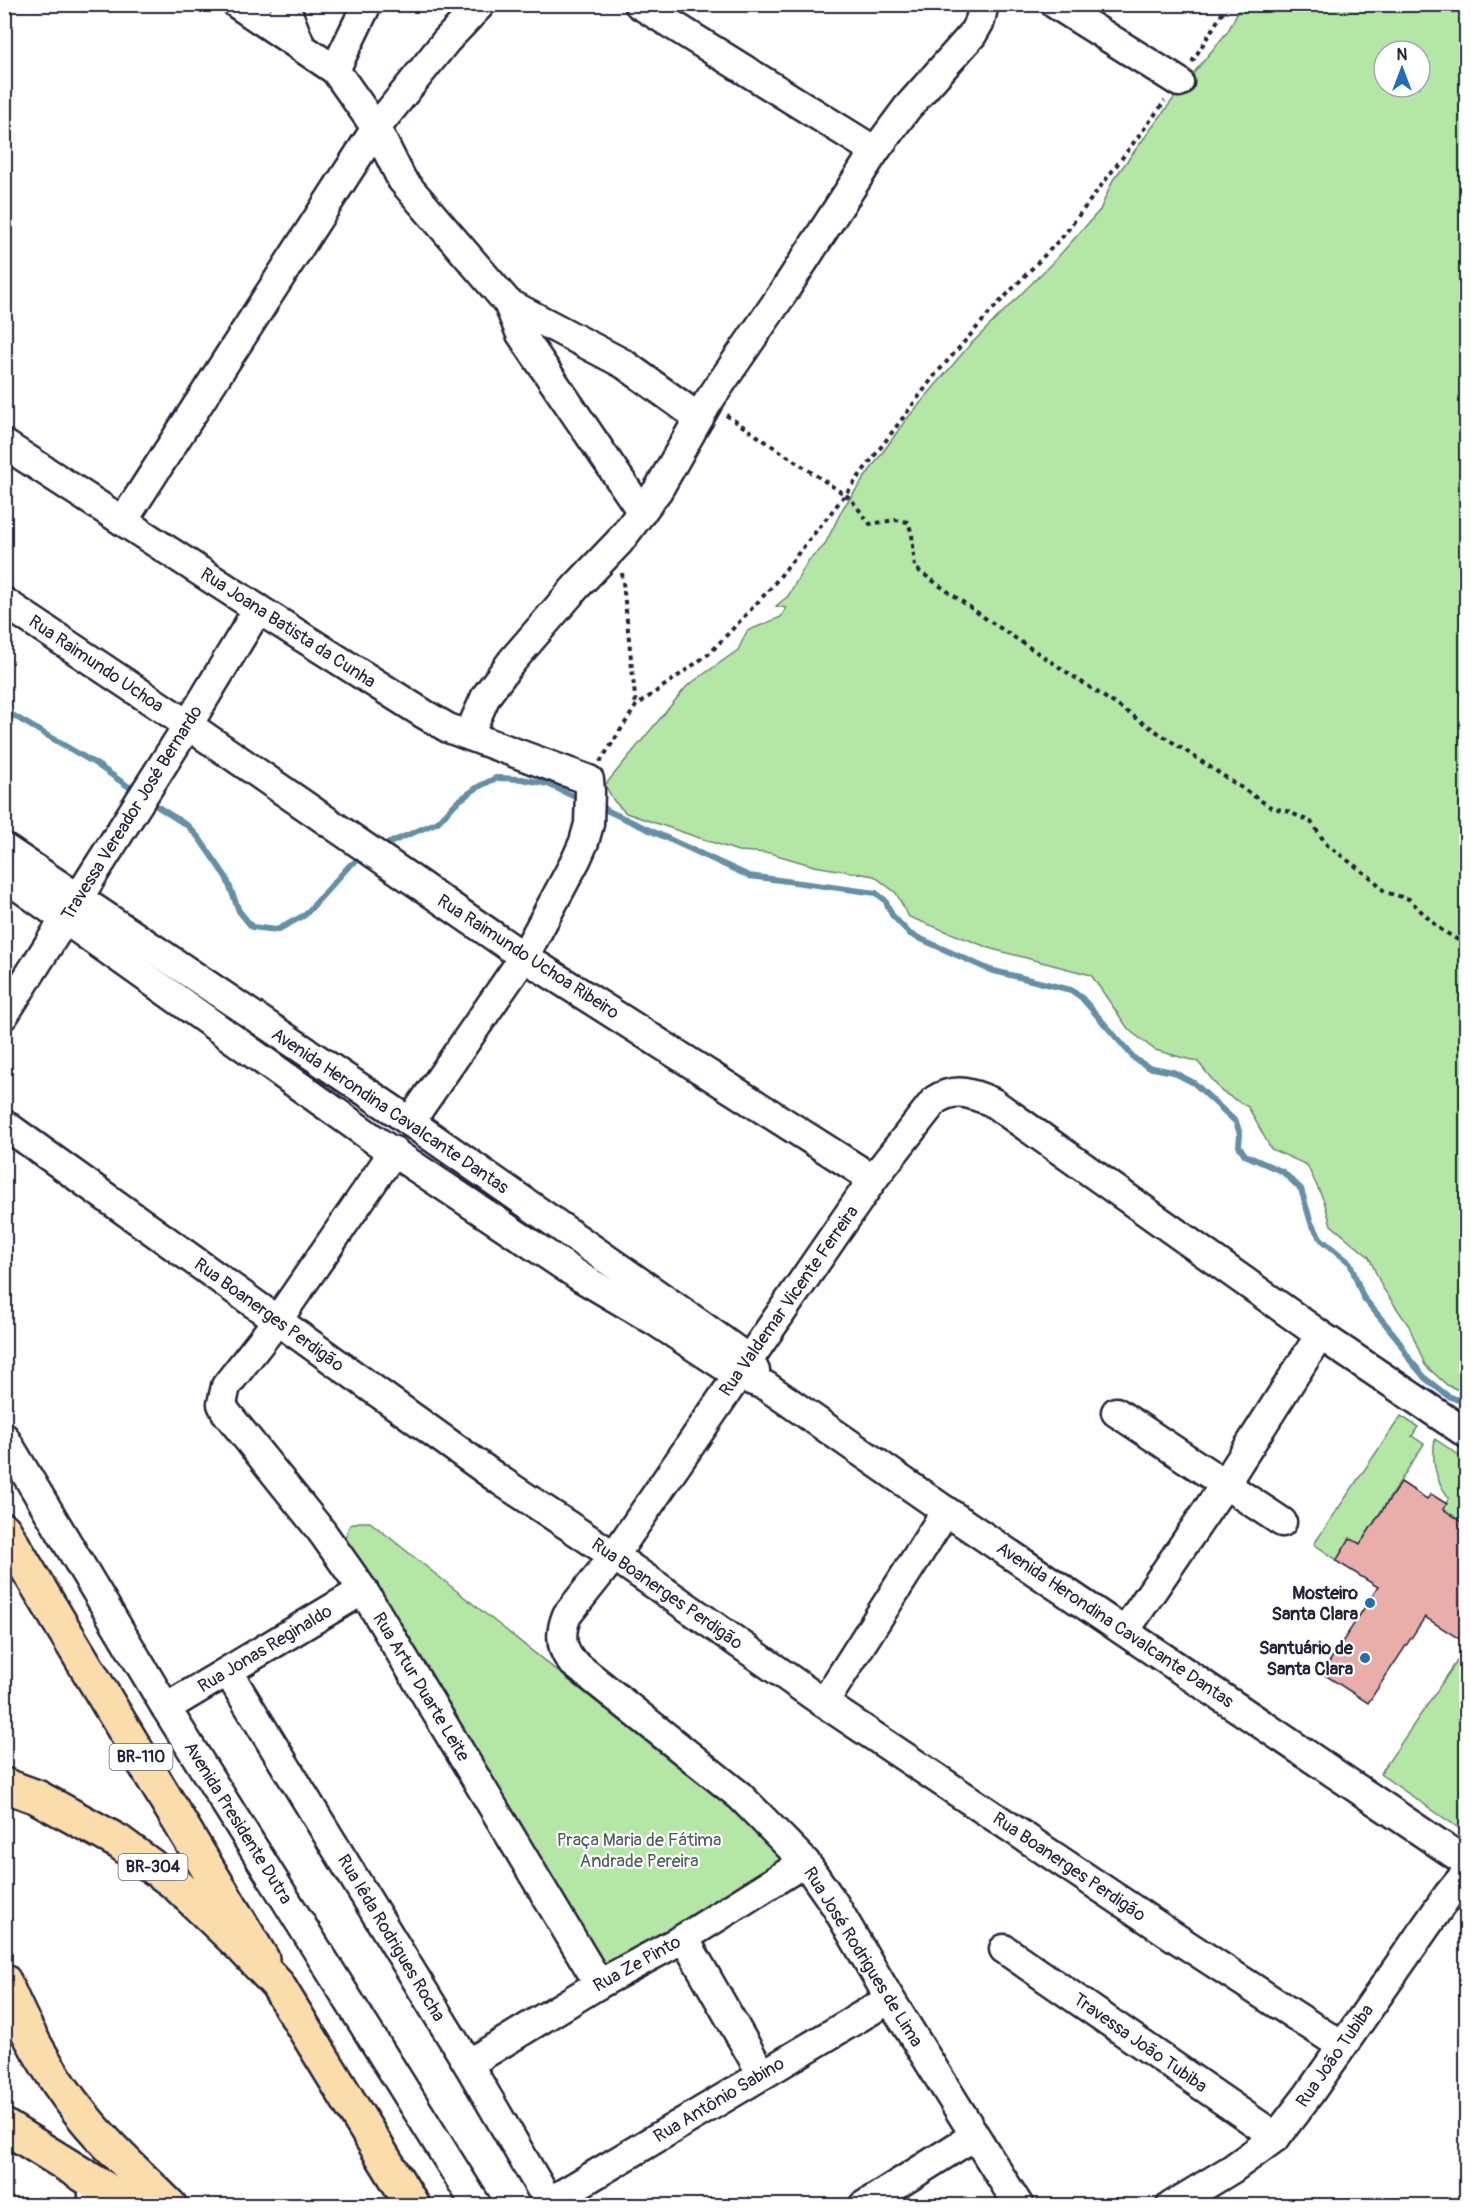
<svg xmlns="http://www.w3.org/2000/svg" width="1471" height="2210" viewBox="0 0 1471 2210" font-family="Pangolin,sans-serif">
  <rect width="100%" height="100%" fill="#fff"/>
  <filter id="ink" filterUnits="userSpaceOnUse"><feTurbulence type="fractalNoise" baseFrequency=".0167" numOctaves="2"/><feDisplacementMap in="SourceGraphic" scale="12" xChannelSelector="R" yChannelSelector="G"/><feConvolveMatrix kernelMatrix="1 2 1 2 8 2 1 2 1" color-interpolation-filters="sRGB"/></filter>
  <g filter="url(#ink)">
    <!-- green -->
    <g fill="#b4e6a6" stroke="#6b8470" stroke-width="1.5" fill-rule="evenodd">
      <path d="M1241,5H1466V1393L1447,1385L1425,1365L1409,1326L1382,1287L1369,1257L1331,1225L1324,1201L1307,1165L1271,1149L1248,1107L1222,1092L1198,1062L1155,1050L1129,1030L1091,975L992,949L909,917L896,893L874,876L814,866L770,853L738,851L626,813L614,801L605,785L687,686L738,650L747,631L781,617L786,608L776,606L788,596L808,561L824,546L843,508L905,421L968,347L1056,259L1100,210L1113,180L1183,86L1228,31ZM1384,51H1420V87H1384Z"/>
      <path d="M1401,1416L1418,1427L1412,1436L1424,1444L1360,1544L1337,1560L1314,1544Z"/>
      <path d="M1435,1439L1466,1460V1525L1443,1509L1449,1498C1435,1480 1431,1461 1435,1439Z"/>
      <path d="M359,1522H370L790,1856L609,1968L599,1959L347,1544L345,1537L350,1525Z"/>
      <path d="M1466,1648V1833L1380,1774Z"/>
    </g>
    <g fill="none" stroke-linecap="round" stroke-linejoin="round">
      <!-- stream -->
      <g stroke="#6390a6" stroke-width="6">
        <path d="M4,216C8,233 8,246 4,263"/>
        <path d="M4,710L96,764L129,787"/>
        <path d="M155,805L188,826L199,838L226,877L239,911L252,927L277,930L305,915L350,865L357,861"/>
        <path d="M606,810L749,876L876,893L885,900L892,915L910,934L990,970L1071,990L1081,997L1135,1059L1148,1067L1173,1072L1194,1083L1236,1122L1240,1134L1239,1146L1245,1155L1283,1172L1301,1189L1311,1223L1321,1239L1350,1263L1363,1297L1397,1338L1410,1360L1426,1379L1448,1396L1466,1403"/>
        <path d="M387,844L438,822L457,802L478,787L496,778L522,779L548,784L575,797"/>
      </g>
    </g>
    <!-- building -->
    <path fill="#e9aea9" stroke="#22223b" stroke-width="1.5" d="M1401,1482L1427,1499L1431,1494L1447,1504L1443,1509L1467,1525V1644L1425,1617L1368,1703L1322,1673L1378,1587L1336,1561L1350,1538L1360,1544Z"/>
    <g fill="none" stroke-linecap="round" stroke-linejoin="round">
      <defs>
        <g id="minor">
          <path d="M237,4L335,70L376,128L402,180L508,303L624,364L699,418"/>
          <path d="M284,4L301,47"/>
          <path d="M639,4L875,151"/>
          <path d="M1055,4L1179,82"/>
          <path d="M335,70L367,4"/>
          <path d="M508,303L521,334L642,512"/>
          <path d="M4,444L258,609L424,714L448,728L589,780L590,792L589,824L584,842L576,860L524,957L410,1122"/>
          <path d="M123,521L376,128L446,41L481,4"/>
          <path d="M4,602L188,725L524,957L873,1179"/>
          <path d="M469,734L486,696L512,661L576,587L619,542L658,490L708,402L783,293L875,151L907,108L972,35L980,21L984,4"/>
          <path d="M4,848L393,1110L701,1325L748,1359L755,1371"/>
          <path d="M4,876L375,1140L582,1278L655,1321L738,1375L766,1386L946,1511L1466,1862"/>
          <path d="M4,1015L188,725L258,609"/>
          <path d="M4,1124L501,1481L614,1556L824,1703L1176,1938L1342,2046"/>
          <path d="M394,1151L277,1321L226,1386L222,1404L226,1412L322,1532L363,1590L599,1984"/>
          <path d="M1116,1412L1282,1522"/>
          <path d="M4,1437L166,1708L477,2206"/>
          <path d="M1125,1631L1225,1484L1320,1335"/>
          <path d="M228,1672L468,2064L551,2206"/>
          <path d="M824,1703L946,1511"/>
          <path d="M166,1708L363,1590"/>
          <path d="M684,1938L762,2074"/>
          <path d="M1004,1949L1276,2137"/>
          <path d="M468,2064L599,1984L684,1938L805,1862"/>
          <path d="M93,2181V2206"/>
          <path d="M549,2202L890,1999"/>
          <path d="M863,2206L974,2136"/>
          <path d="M1019,2206L890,1999L835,1905L805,1862L740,1796L571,1661C560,1647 560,1632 567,1615L614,1556L873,1179L935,1100C955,1087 971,1093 992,1102L1320,1335L1466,1433"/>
          <path d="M1171,2206L1232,2169L1276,2137L1309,2094L1448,1895L1466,1873"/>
        </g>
        <g id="major">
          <path d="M4,1530L262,1959"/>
          <path d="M4,1981C28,2038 59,2092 101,2137C123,2161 147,2183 170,2206"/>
        </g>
        <g id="highway">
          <path d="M4,1785L37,1797L119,1842L176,1884L240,1945L277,1984L413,2206"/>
          <path d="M4,2126L133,2206"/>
        </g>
      </defs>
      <!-- minor casing -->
      <use href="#minor" stroke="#22223b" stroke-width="33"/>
      <!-- major casing -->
      <use href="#major" stroke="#22223b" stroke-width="38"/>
      <!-- highway casing -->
      <use href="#highway" stroke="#22223b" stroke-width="38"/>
      <!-- path -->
      <g stroke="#22223b" stroke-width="4" stroke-dasharray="4.5 4.5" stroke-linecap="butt">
        <path d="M1192,62L1228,4"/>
        <path d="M726,415L850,498L870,524L895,520L908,522L912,534L915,568L985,618L1272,808L1287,811L1311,822L1327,845L1374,880L1385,892L1409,899L1437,927L1466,945"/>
        <path d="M622,573L636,706"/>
        <path d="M600,762L636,706L710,653L769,590L845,495L935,375L995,307L1064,235L1165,101"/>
      </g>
      <!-- minor -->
      <use href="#minor" stroke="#fff" stroke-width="28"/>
      <!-- major -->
      <use href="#major" stroke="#fbddab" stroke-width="33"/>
      <!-- highway -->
      <use href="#highway" stroke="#fbddab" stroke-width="33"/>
    </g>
  </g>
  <!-- markers -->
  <g fill="#1f6fb2" stroke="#fff" stroke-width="2">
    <circle cx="1370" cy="1603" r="6"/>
    <circle cx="1365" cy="1658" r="6"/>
  </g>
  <g text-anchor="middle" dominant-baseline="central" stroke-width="4.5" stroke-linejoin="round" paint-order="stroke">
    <!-- shield labels -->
    <g fill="#fff" stroke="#646476" stroke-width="1.5">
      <rect x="109.5" y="1744" width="63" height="26" rx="4.5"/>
      <rect x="118.5" y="1854" width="69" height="26" rx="4.5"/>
    </g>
    <g font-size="16" font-weight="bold" fill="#22223b">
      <text x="141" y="1757">BR-110</text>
      <text x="153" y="1867">BR-304</text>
    </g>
    <!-- street labels -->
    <g font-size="18" fill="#22223b" stroke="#fff">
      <text transform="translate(288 628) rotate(33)">Rua Joana Batista da Cunha</text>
      <text transform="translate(96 664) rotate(34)">Rua Raimundo Uchoa</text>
      <text transform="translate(132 813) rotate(-58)">Travessa Vereador José Bernardo</text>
      <text transform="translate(528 957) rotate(33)">Rua Raimundo Uchoa Ribeiro</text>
      <text transform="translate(390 1111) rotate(34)">Avenida Herondina Cavalcante Dantas</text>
      <text transform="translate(789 1301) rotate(-55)">Rua Valdemar Vicente Ferreira</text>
      <text transform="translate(269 1315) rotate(36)">Rua Boanerges Perdigão</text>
      <text transform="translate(667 1594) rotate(35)">Rua Boanerges Perdigão</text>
      <text transform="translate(1115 1625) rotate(34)">Avenida Herondina Cavalcante Dantas</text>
      <text transform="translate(265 1649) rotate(-31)">Rua Jonas Reginaldo</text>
      <text transform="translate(421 1687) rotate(59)">Rua Artur Duarte Leite</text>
      <text transform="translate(238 1823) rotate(58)">Avenida Presidente Dutra</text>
      <text transform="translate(1069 1867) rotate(34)">Rua Boanerges Perdigão</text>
      <text transform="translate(391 1938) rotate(59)">Rua Iêda Rodrigues Rocha</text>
      <text transform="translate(863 1957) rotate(58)">Rua José Rodrigues de Lima</text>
      <text transform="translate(637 1964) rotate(-29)">Rua Ze Pinto</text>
      <text transform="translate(1140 2043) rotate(35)">Travessa João Tubiba</text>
      <text transform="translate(1335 2056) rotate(-55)">Rua João Tubiba</text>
      <text transform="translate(719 2100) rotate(-31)">Rua Antônio Sabino</text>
    </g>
    <!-- poi labels -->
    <g font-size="18" font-weight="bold" fill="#22223b" stroke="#fff" text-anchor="end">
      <text x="1358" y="1593">Mosteiro<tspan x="1358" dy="21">Santa Clara</tspan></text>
      <text x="1353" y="1648">Santuário de<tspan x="1353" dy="21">Santa Clara</tspan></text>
    </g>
    <!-- park labels -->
    <g font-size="18" fill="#4e5d5b" stroke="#fff">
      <text x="639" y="1840">Praça Maria de Fátima<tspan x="639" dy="21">Andrade Pereira</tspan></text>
    </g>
  </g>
  <!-- margin -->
  <rect width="1471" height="2210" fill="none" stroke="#fff" stroke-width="24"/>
  <rect x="12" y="12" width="1447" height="2186" fill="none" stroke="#22223b" stroke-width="2" filter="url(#ink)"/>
  <!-- north arrow -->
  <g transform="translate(1402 69)"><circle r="28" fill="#ffffff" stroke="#a7a7b1" stroke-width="1.5"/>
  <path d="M0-4.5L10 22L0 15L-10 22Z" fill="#1f6fb2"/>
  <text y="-9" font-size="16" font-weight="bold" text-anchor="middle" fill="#22223b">N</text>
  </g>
</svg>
